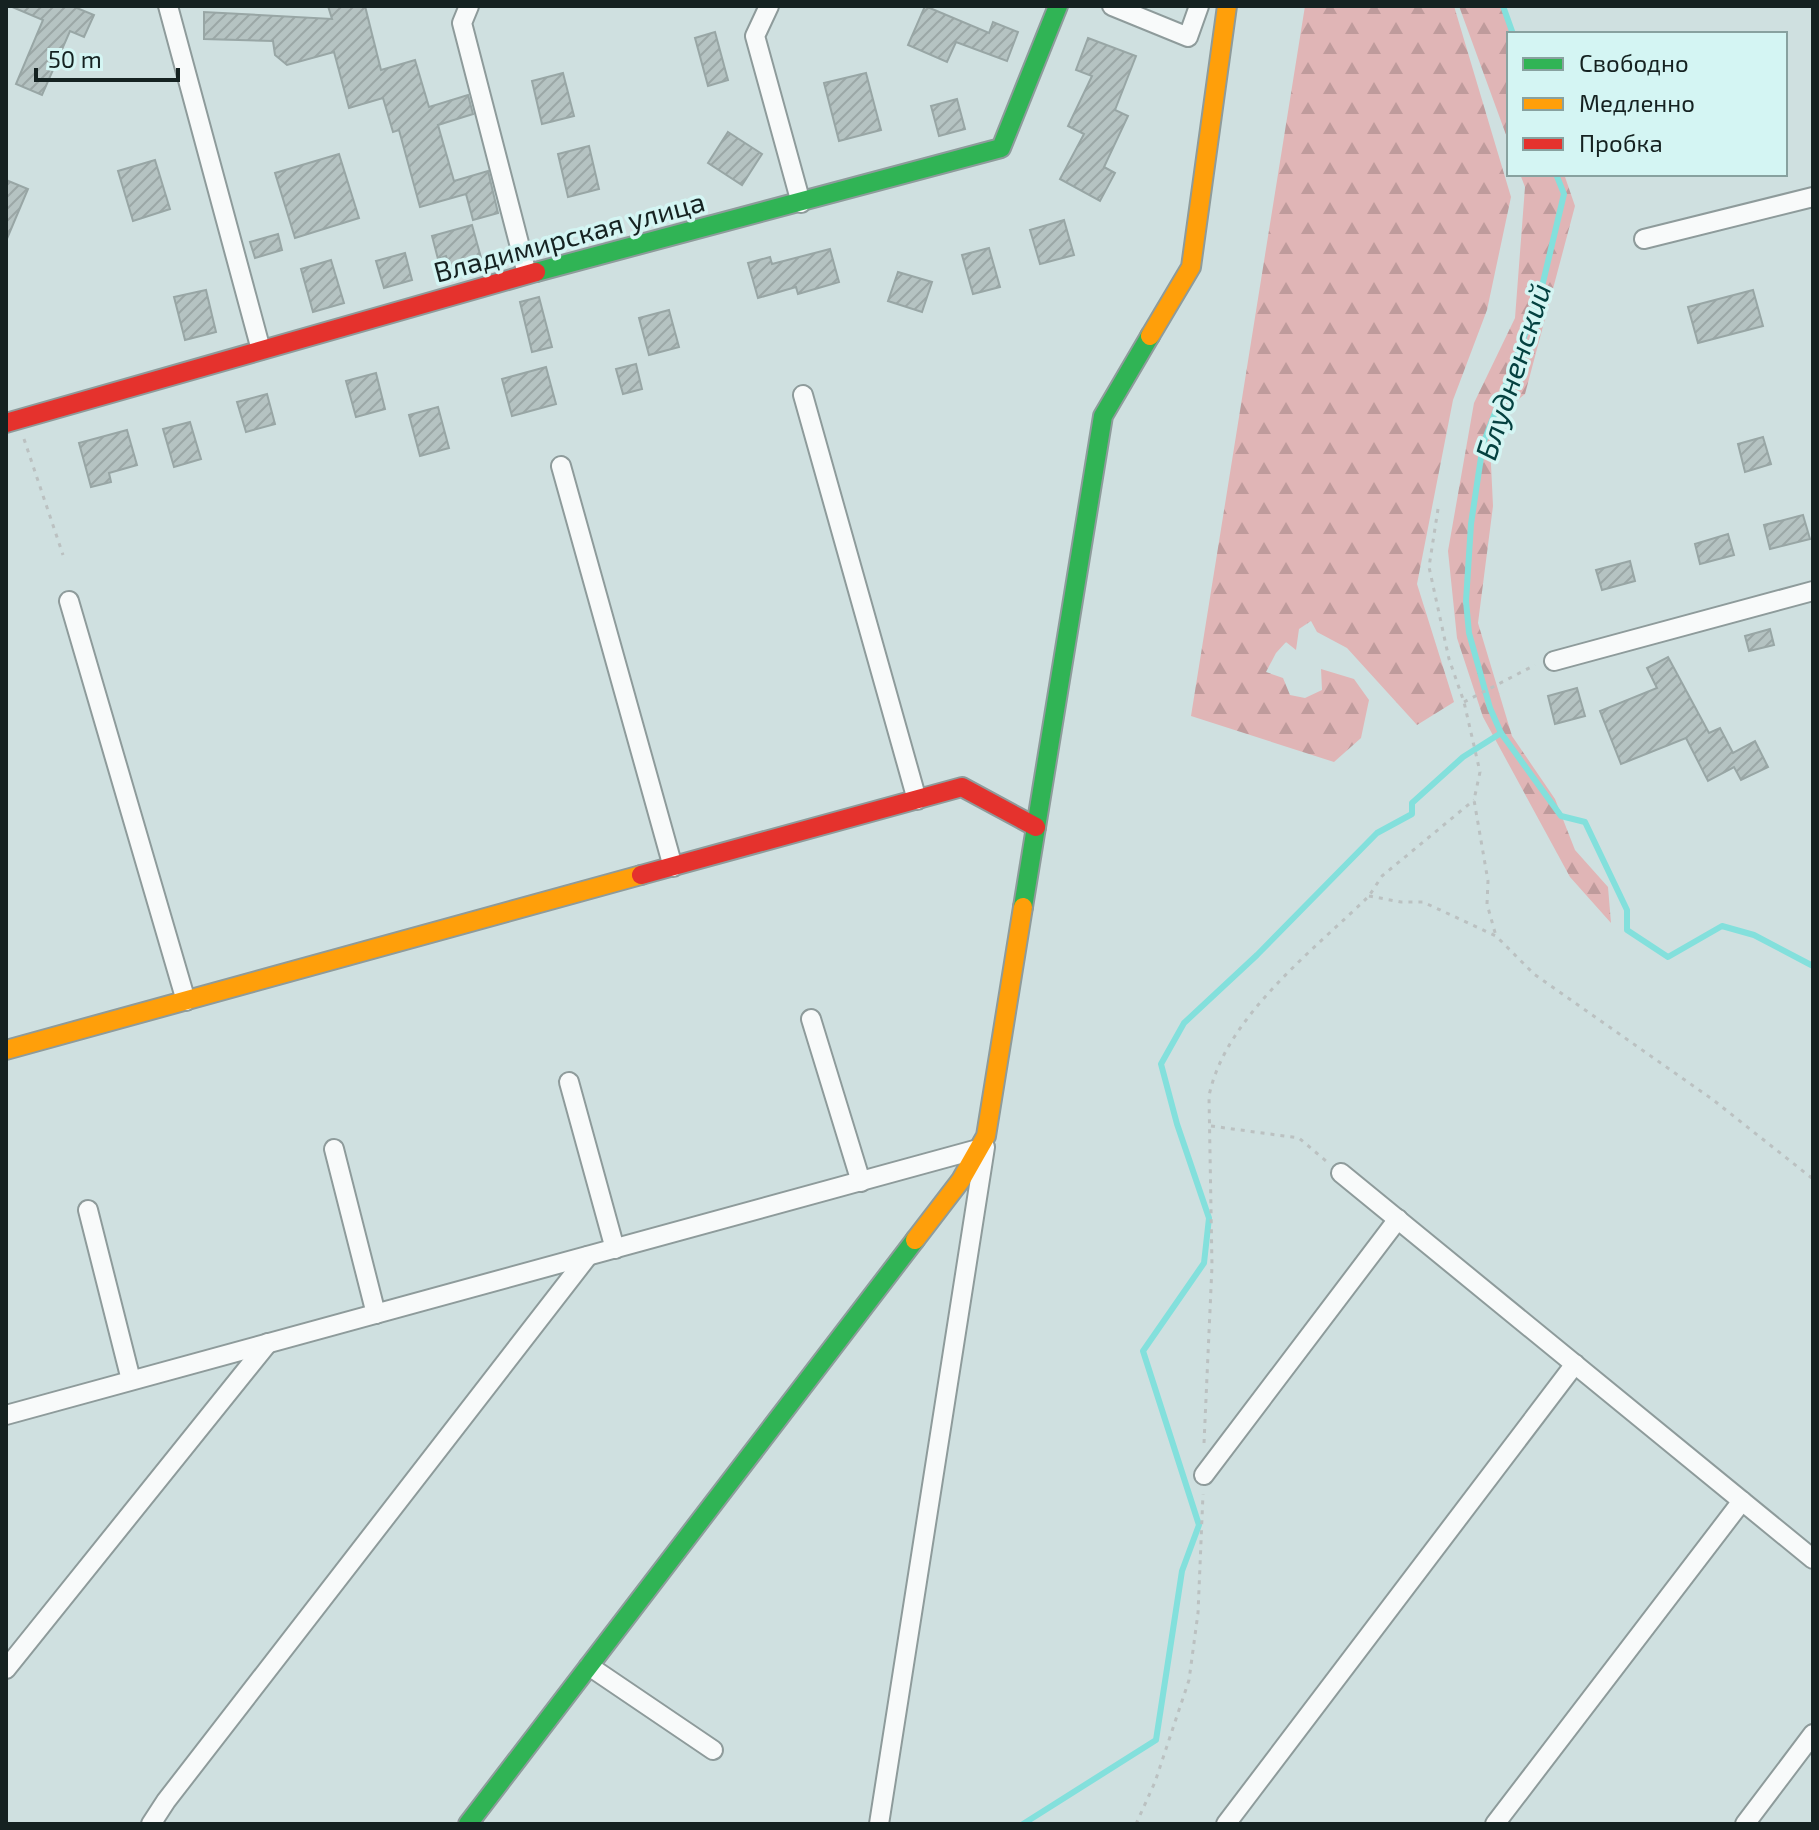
<svg xmlns="http://www.w3.org/2000/svg" width="1819" height="1830" viewBox="0 0 1819 1830" font-family="'Exo 2',sans-serif">
  <defs>
    <pattern id="forest-firs" width="22" height="20" patternUnits="userSpaceOnUse" patternTransform="scale(2)"><rect width="22" height="20" fill="#e0b5b6"/><path d="M5 1l3.5 6h-7zM16 11l3.5 6h-7z" fill="#bf9b9c"/></pattern>
    <pattern id="building-hatch" width="6" height="6" patternUnits="userSpaceOnUse" patternTransform="scale(2)"><rect width="6" height="6" fill="#b5c3c2"/><path d="M-1 1l2-2M0 6l6-6M5 7l2-2" fill="none" stroke="#9ba7a6"/></pattern>
  </defs>
  <rect width="100%" height="100%" fill="#cfe0e0"/>
  <!-- forest -->
  <g fill="url(#forest-firs)">
    <path d="M1305,6H1454L1511,197L1487,310L1453,400L1417,584L1454,702L1417,725L1347,648L1317,632L1311,621L1299,629L1296,650L1286,642L1276,653L1266,672L1283,678L1290,695L1305,698L1322,690L1321,669L1354,679L1369,700L1361,738L1334,762L1191,716Z"/>
    <path d="M1459,6H1503L1514,34H1509V143Z"/>
    <path d="M1520,174H1564L1575,206L1525,394L1489,423L1493,506L1478,623L1512,736L1555,799L1575,850L1608,887L1611,923L1570,877L1483,717L1457,638L1448,551L1474,403L1515,318L1525,187Z"/>
  </g>
  <g fill="none" stroke-linecap="round" stroke-linejoin="round">
    <!-- stream -->
    <g stroke="#83e0dc" stroke-width="6">
      <path d="M1503,6L1513,34"/>
      <path d="M1556,174L1564,194L1540,295L1483,444L1471,524L1466,601L1469,633L1490,708L1501,733L1561,816L1585,822L1627,910V930L1668,957L1722,926L1754,935L1813,966"/>
      <path d="M1023,1824L1156,1740L1182,1571L1199,1525L1143,1351L1204,1263L1209,1218L1177,1124L1161,1064L1184,1023L1257,955L1377,833L1412,814V803L1463,757L1501,733"/>
    </g>
  </g>
  <!-- building -->
  <g fill="url(#building-hatch)" stroke="#98a6a5" stroke-width="2">
    <path d="M10,6H72L94,15L84,37L70,31L42,95L16,84L43,20Z"/>
    <path d="M328,6H365L381,70L415,60L429,107L468,95L473,114L438,125L454,181L488,171L498,213L473,220L466,194L420,207L399,130L393,132L383,98L349,108L334,52L287,65L275,55L273,41L204,39V12L332,19Z"/>
    <path d="M925,6L989,33L993,22L1018,32L1007,61L956,42L947,62L908,45Z"/>
    <path d="M715,32L728,80L708,86L695,38Z"/>
    <path d="M1088,38L1136,56L1115,110L1128,116L1104,167L1115,173L1100,201L1060,179L1084,134L1068,126L1092,76L1076,70Z"/>
    <path d="M563,73L574,116L542,124L532,81Z"/>
    <path d="M866,73L881,130L839,141L824,83Z"/>
    <path d="M957,99L965,129L939,136L931,106Z"/>
    <path d="M728,132L762,154L742,185L708,163Z"/>
    <path d="M589,146L599,189L568,197L558,154Z"/>
    <path d="M339,154L359,218L295,238L275,173Z"/>
    <path d="M155,160L170,209L133,221L118,171Z"/>
    <path d="M6,180L28,189L6,241Z"/>
    <path d="M1064,220L1074,255L1040,264L1030,230Z"/>
    <path d="M472,225L483,265L451,273L446,256L438,259L432,236Z"/>
    <path d="M278,234L282,250L255,258L250,242Z"/>
    <path d="M989,248L1000,287L973,294L962,255Z"/>
    <path d="M830,249L839,282L798,294L796,287L758,298L748,263L770,257L772,264Z"/>
    <path d="M405,253L412,280L384,288L376,261Z"/>
    <path d="M331,260L344,303L313,312L301,269Z"/>
    <path d="M898,272L932,282L922,312L888,301Z"/>
    <path d="M206,290L216,332L185,340L174,297Z"/>
    <path d="M1753,290L1763,326L1698,343L1688,307Z"/>
    <path d="M539,297L552,347L532,352L520,302Z"/>
    <path d="M669,310L679,347L649,355L639,318Z"/>
    <path d="M636,364L642,389L623,394L616,369Z"/>
    <path d="M546,367L556,404L512,416L502,379Z"/>
    <path d="M376,373L385,409L356,417L346,381Z"/>
    <path d="M267,394L275,424L246,432L237,402Z"/>
    <path d="M438,407L449,448L420,456L409,415Z"/>
    <path d="M190,422L201,459L174,467L163,429Z"/>
    <path d="M127,430L137,465L109,473L111,482L91,487L79,443Z"/>
    <path d="M1763,437L1771,464L1745,472L1738,444Z"/>
    <path d="M1803,515L1810,539L1770,549L1764,525Z"/>
    <path d="M1728,534L1734,555L1700,564L1695,544Z"/>
    <path d="M1630,561L1635,581L1602,590L1596,570Z"/>
    <path d="M1770,629L1774,645L1749,651L1745,636Z"/>
    <path d="M1668,657L1709,733L1720,728L1733,753L1755,741L1768,767L1741,780L1734,767L1708,781L1686,738L1621,764L1600,711L1657,688L1647,668Z"/>
    <path d="M1577,688L1585,716L1555,724L1548,696Z"/>
  </g>
  <g fill="none" stroke-linecap="round" stroke-linejoin="round">
    <defs>
      <g id="street">
        <path d="M168,6L261,350"/>
        <path d="M469,6L462,23L527,274"/>
        <path d="M769,6L755,36L801,203"/>
        <path d="M1112,6L1188,37L1199,6"/>
        <path d="M1644,239L1813,197"/>
        <path d="M803,395L917,800"/>
        <path d="M561,466L673,867"/>
        <path d="M69,601L186,1001"/>
        <path d="M1554,661L1813,591"/>
        <path d="M811,1019L861,1182"/>
        <path d="M569,1082L615,1249"/>
        <path d="M334,1149L376,1314"/>
        <path d="M1341,1173L1813,1559"/>
        <path d="M88,1210L131,1380"/>
        <path d="M6,1415L978,1149"/>
        <path d="M1204,1475L1398,1219"/>
        <path d="M589,1666L713,1750"/>
        <path d="M6,1669L268,1343"/>
        <path d="M151,1824L166,1801L588,1256"/>
        <path d="M879,1824L985,1147"/>
        <path d="M1226,1824L1575,1364"/>
        <path d="M1495,1824L1742,1501"/>
        <path d="M1745,1824L1813,1734"/>
      </g>
      <g id="fast">
        <path d="M536,272L1001,148L1058,6"/>
        <path d="M1023,907L1103,416L1150,336"/>
        <path d="M468,1824L915,1240"/>
      </g>
      <g id="slow">
        <path d="M1150,336L1191,267L1227,6"/>
        <path d="M6,1050L641,875"/>
        <path d="M915,1240L961,1180L986,1136L1023,907"/>
      </g>
      <g id="jam">
        <path d="M6,423L536,272"/>
        <path d="M641,875L962,787L1036,827"/>
      </g>
    </defs>
    <!-- street casing -->
    <use href="#street" stroke="#8e9b9b" stroke-width="22"/>
    <!-- fast casing -->
    <use href="#fast" stroke="#8e9b9b" stroke-width="22"/>
    <!-- slow casing -->
    <use href="#slow" stroke="#8e9b9b" stroke-width="22"/>
    <!-- jam casing -->
    <use href="#jam" stroke="#8e9b9b" stroke-width="22"/>
    <!-- path -->
    <g stroke="#bbc1c1" stroke-width="3" stroke-dasharray="4 6" stroke-linecap="butt">
      <path d="M24,439L63,555"/>
      <path d="M1438,509L1429,567L1449,659L1464,702L1480,772L1474,800L1488,881L1487,904L1496,936"/>
      <path d="M1464,702L1535,665"/>
      <path d="M1369,896L1401,902H1423L1496,936L1534,974L1712,1099L1813,1179"/>
      <path d="M1211,1126L1299,1138L1326,1161"/>
      <path d="M1204,1443L1212,1266L1209,1096C1225,1017 1314,950 1369,896L1382,876L1474,800"/>
      <path d="M1136,1824L1155,1782L1189,1680L1198,1613L1203,1494"/>
    </g>
    <!-- street -->
    <use href="#street" stroke="#f8fafa" stroke-width="18"/>
    <!-- fast -->
    <use href="#fast" stroke="#30b455" stroke-width="18"/>
    <!-- slow -->
    <use href="#slow" stroke="#ff9f0a" stroke-width="18"/>
    <!-- jam -->
    <use href="#jam" stroke="#e5322d" stroke-width="18"/>
  </g>
  <g text-anchor="middle" dominant-baseline="central" stroke-width="7" stroke-linejoin="round" paint-order="stroke">
    <!-- street labels -->
    <g font-size="28" fill="#152221" stroke="#d4f5f3">
      <text transform="translate(569 236) rotate(-15)">Владимирская улица</text>
    </g>
    <!-- water labels -->
    <g font-size="30" font-style="italic" fill="#044140" stroke="#d4f5f3">
      <text transform="translate(1512 371) rotate(-72)">Блудненский</text>
    </g>
  </g>
  <!-- border -->
  <rect width="1819" height="1830" fill="none" stroke="#152221" stroke-width="16"/>
  <!-- legend -->
  <rect x="1507" y="32" width="280" height="144" fill="#d4f5f3" stroke="#88a19f" stroke-width="2"/>
  <rect x="1523" y="58" width="40" height="12" fill="#30b455" stroke="#88a19f" stroke-width="2"/>
  <text x="1579" y="72" font-size="24" fill="#152221">Свободно</text>
  <rect x="1523" y="98" width="40" height="12" fill="#ff9f0a" stroke="#88a19f" stroke-width="2"/>
  <text x="1579" y="112" font-size="24" fill="#152221">Медленно</text>
  <rect x="1523" y="138" width="40" height="12" fill="#e5322d" stroke="#88a19f" stroke-width="2"/>
  <text x="1579" y="152" font-size="24" fill="#152221">Пробка</text>
  <!-- scale -->
  <path d="M36 68v12h142v-12" fill="none" stroke="#152221" stroke-width="4"/>
  <text x="48" y="68" font-size="24" fill="#152221" stroke="#d4f5f3" stroke-width="6" paint-order="stroke">50 m</text>
</svg>
